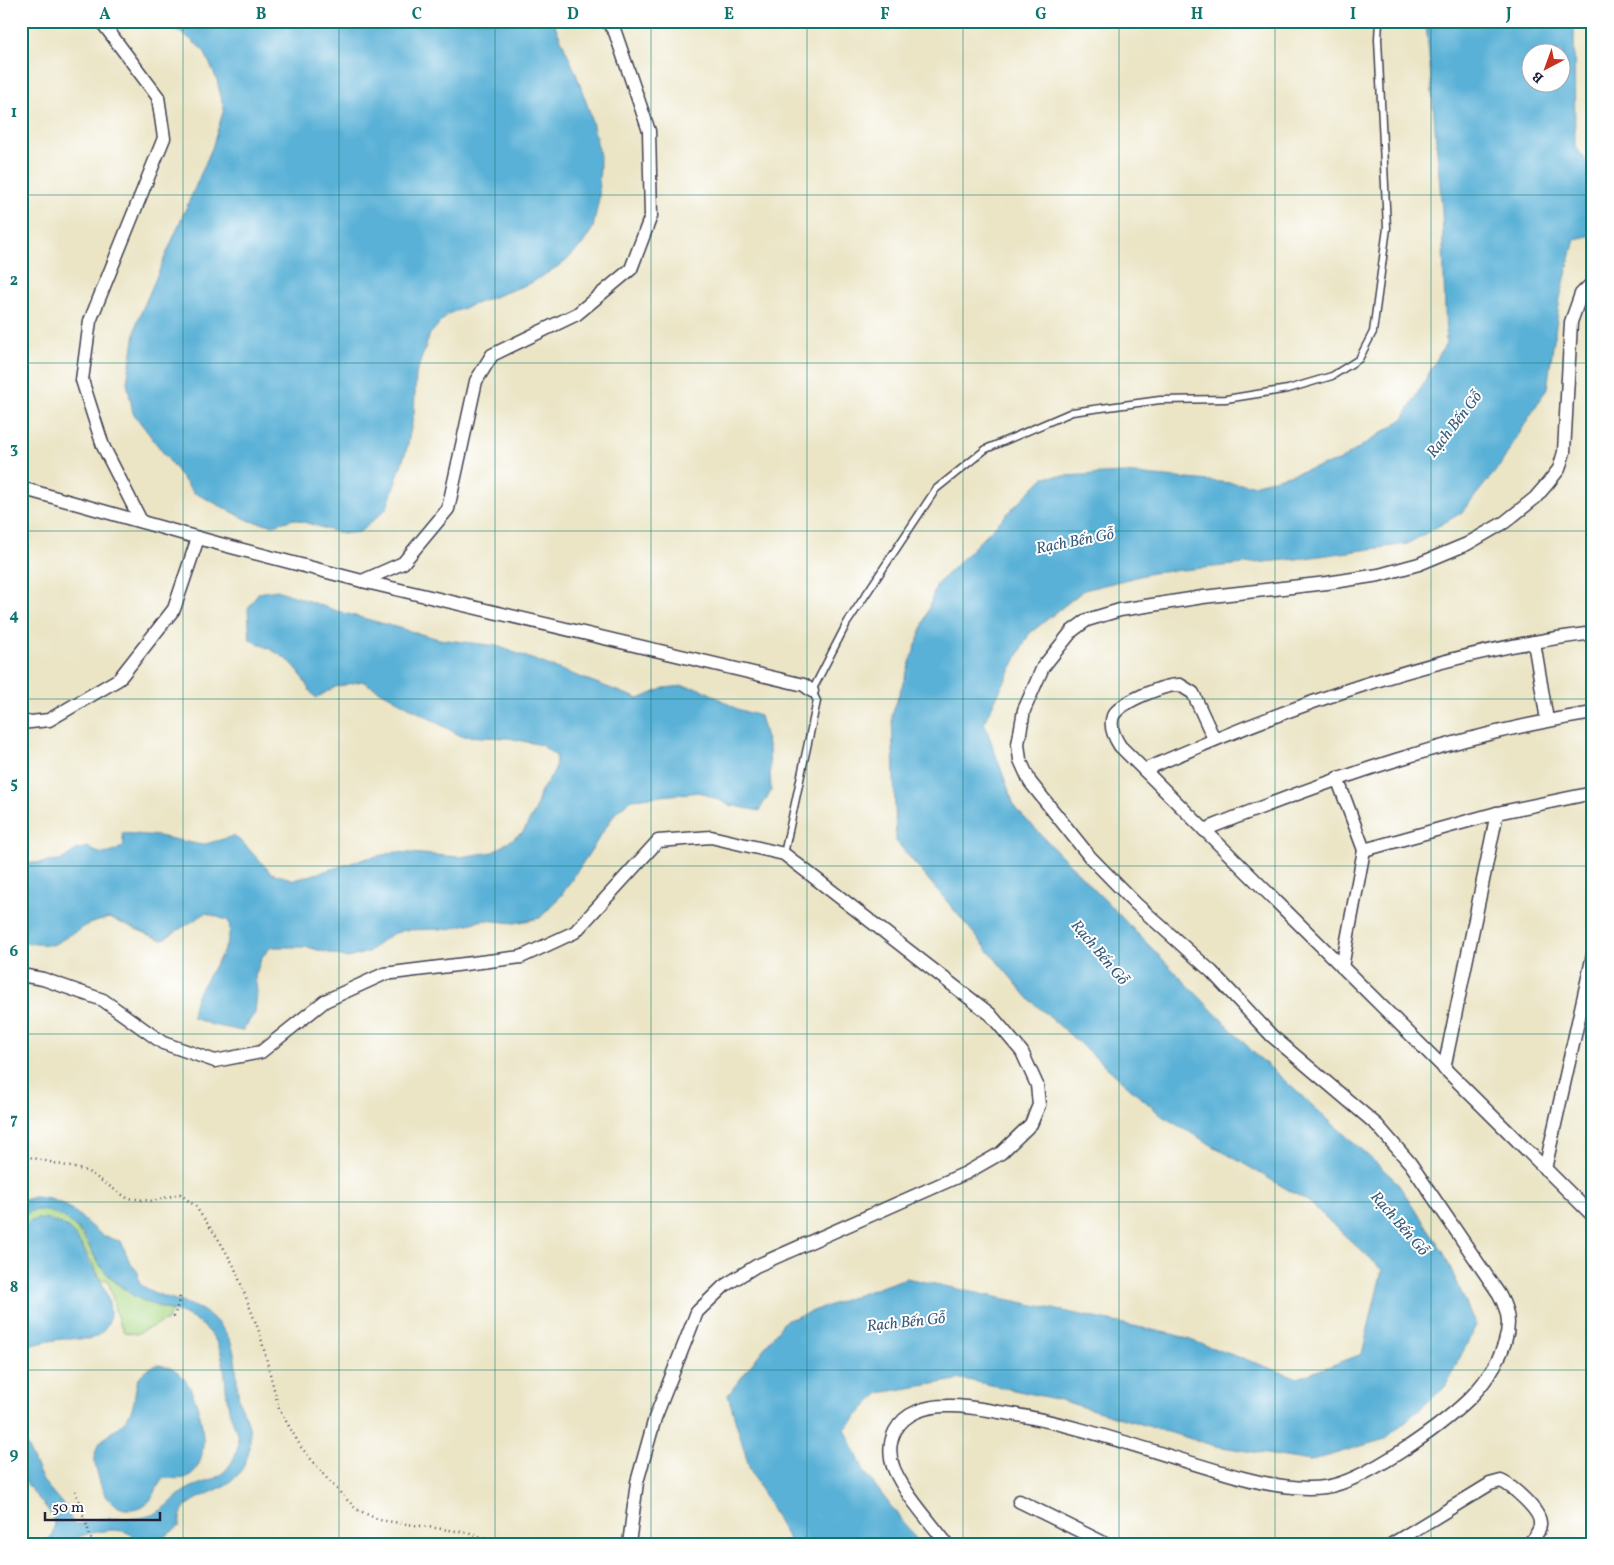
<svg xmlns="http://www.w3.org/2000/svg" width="1614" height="1565" viewBox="0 0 1614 1565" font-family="Vollkorn,serif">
  <rect width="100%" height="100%" fill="#fff"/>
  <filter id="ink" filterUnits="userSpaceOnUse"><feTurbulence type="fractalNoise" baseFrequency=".02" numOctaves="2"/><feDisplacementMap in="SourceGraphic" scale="10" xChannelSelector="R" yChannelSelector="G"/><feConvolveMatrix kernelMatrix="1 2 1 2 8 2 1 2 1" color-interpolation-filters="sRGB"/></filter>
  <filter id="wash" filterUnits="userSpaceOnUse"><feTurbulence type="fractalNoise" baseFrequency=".0096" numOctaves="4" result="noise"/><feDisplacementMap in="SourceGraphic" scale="20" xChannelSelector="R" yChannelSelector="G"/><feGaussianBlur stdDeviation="1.12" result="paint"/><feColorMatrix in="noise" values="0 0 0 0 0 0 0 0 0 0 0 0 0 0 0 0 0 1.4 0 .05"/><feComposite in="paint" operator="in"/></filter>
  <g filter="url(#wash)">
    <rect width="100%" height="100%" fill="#ebe5c6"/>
    <!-- green -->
    <path fill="#aad986" stroke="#667e60" d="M32,1210C80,1208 83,1248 109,1276C126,1294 148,1304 172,1311L167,1320L136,1334L124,1332C113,1316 115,1297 107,1279L102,1281C88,1256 76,1226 46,1219L23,1228L21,1232V1217Z"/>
    <!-- water -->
    <g fill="#5ab1d7" stroke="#3e6a89" fill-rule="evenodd">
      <path d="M161,21H553L575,71L590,113L600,156L599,198L593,228L582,245L565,262L531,283L448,314L430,334L416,374L414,413L407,448L387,508L360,532L343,534L294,519L273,525L250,521L193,492L133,413L127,382L137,322L212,148L224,109L217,80L204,51L189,38Z"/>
      <path d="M1426,21H1574L1575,146L1593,170V235L1575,239L1560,298L1547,388L1499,467L1461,513L1407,544L1305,558L1152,573L1084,590L1029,634L984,722L1015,808L1254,1053L1396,1181L1443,1251L1476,1326L1445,1387L1385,1439L1311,1461L1215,1446L1060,1400L963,1379L879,1393L845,1429L864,1471L920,1544H791L750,1470L728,1395L785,1321L906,1278L1176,1335L1298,1378L1362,1354L1382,1270L1309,1202L1162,1116L1028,998L896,841L892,715L937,584L1044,477L1123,473L1253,485L1339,461L1403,419L1446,343L1442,210ZM1562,52V82H1532V52Z"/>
      <path d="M277,590L337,611L439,639L497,646L639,699L664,688L683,686L702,689L737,709L760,716L769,749L771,791L759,811L730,805L700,792L632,799L616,812L561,896L540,918L515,923L484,920L449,929L405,930L390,935L368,952L348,958L307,947H271L262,957L255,976L257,992L255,1013L242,1031L209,1024L192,1017C193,1010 194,1003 196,998C206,972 234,950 229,921L206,913L162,940L109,918L89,924L53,945L21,943V864L60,861L76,850L88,847C101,857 111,855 124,845L122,833L158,836L202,845L234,836L244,844L271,873L295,880L368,858L397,852L459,857L493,852L523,832L535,811L541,791L555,770L556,756L541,745L509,738L461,736L362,681L335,687L316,698C308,690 305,682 299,672C289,656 265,647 250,640L248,609L258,593Z"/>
      <path d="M34,1197C82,1199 84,1236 121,1241L130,1263L138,1272L139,1283C161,1302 192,1298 214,1319C241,1344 234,1368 239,1400C240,1406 244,1412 246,1417C253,1434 251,1453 242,1469C225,1498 176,1493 180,1526L159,1540L137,1544C133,1523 96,1531 81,1536C77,1538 73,1543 68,1544C61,1545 52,1544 45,1544C72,1514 30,1502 22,1472C19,1461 21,1445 21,1433L43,1481L65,1507L73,1524C83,1525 93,1519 103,1519C122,1517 140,1522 158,1512C170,1506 176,1495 188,1489C203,1481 219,1481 230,1465C247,1439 232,1428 228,1404C223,1374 228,1346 202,1325C180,1307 149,1309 127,1291C117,1283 107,1275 100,1265C93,1255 90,1244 83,1235C70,1218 40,1200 21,1217V1201Z"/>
      <path d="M37,1219C47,1219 56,1221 66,1227C78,1235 82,1248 89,1261C101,1279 125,1319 97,1336C87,1342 73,1337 63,1339C48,1340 36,1346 21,1345V1232L29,1222Z"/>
      <path d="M157,1365C166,1366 174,1368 181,1375C199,1393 217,1462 187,1477C181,1480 171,1478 164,1478C155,1486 156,1499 144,1505C120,1518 103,1499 98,1476C97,1469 93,1462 95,1454C98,1436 117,1432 127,1418C142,1398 126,1375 157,1365Z"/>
    </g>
  </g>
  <g filter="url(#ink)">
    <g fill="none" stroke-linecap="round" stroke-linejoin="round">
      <defs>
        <path id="lane" d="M784,854L817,701L812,691L847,623L936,489L986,449L1072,412L1160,400L1226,399L1288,389L1332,376L1359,359L1373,332L1387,228L1378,39L1379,21"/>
        <g id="street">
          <path d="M101,21L158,97L164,138L90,321L82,380L103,446L141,521"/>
          <path d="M21,488L220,544L362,581L804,685L812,691"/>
          <path d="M362,581L403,563L448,509L476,381L492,355L577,314L631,269L651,216L649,131L615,32L607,21"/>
          <path d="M1534,642L1547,720"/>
          <path d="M21,723L49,720L119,679L174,609L198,538"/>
          <path d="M1214,739L1193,693L1180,685C1165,684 1120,702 1113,716C1109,727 1114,737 1120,746L1593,1216"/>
          <path d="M1144,770C1287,707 1436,652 1593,633"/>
          <path d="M1337,778L1364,850L1342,967"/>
          <path d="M1204,830C1330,779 1458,734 1593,713"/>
          <path d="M1364,850L1497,813L1593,793"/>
          <path d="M21,975L43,979L103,1000L163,1043L215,1061L261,1052L325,1001L384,974L521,957L575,932L658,841L711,837L784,854L990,1014L1022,1052L1037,1085L1039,1105L1031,1124L1001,1153L966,1173L756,1266L724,1286L697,1312L655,1418L637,1482L629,1544"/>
          <path d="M1444,1069L1497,813"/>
          <path d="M1545,1169L1593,955"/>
          <path d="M1019,1501L1106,1544"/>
          <path d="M947,1544C929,1520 906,1496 894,1469C889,1457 889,1443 895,1431C905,1412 927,1406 947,1406C964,1405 982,1409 999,1412C1082,1424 1162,1456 1243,1478C1269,1485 1298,1490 1325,1487C1364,1482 1440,1427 1469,1399C1487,1381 1508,1350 1508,1323C1508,1313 1504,1303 1499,1294L1410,1163L1377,1125L1272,1036L1212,972L1135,903L1090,857L1030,782L1020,760L1018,744L1024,710L1043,667L1072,631L1087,620L1120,610L1203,597L1327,583L1379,575L1419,564L1467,544L1505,522L1535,498L1548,483L1559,469L1564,452L1571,322L1581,294L1593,282"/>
          <path d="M1392,1544L1490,1484L1501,1481C1512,1486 1540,1510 1540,1523C1541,1531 1533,1538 1529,1544"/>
        </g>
      </defs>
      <!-- lane casing -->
      <use href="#lane" stroke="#403f50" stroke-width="9"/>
      <!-- street casing -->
      <use href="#street" stroke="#403f50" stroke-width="15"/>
      <!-- path -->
      <g stroke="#403f50" stroke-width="2.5" stroke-dasharray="1 4" stroke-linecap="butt">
        <path d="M21,1155L87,1171L127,1198L153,1201L180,1194L195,1206L219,1240L234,1266L260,1334L279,1409L301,1447L329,1481L356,1509L379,1520L470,1533L502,1544"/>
        <path d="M174,1317L181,1293"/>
        <path d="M75,1491L93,1544"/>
      </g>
      <!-- lane -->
      <use href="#lane" stroke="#fff" stroke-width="6"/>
      <!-- street -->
      <use href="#street" stroke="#fff" stroke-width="12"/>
    </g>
  </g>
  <!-- grid -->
  <path fill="none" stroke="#0f766e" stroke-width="1" stroke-opacity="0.55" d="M183,21V1544M339,21V1544M495,21V1544M651,21V1544M807,21V1544M963,21V1544M1119,21V1544M1275,21V1544M1431,21V1544M21,195H1593M21,363H1593M21,531H1593M21,699H1593M21,866H1593M21,1034H1593M21,1202H1593M21,1370H1593"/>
  <g text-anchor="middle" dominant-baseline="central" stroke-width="4" stroke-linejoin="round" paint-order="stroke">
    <!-- water labels -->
    <g font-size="16" font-style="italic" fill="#385b79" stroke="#fff">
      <text transform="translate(1455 425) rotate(-52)">Rạch Bến Gỗ</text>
      <text transform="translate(1075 542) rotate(-11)">Rạch Bến Gỗ</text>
      <text transform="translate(1099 953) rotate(50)">Rạch Bến Gỗ</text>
      <text transform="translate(1399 1224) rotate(49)">Rạch Bến Gỗ</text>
      <text transform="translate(906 1323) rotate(-6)">Rạch Bến Gỗ</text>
    </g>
  </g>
  <!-- margin -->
  <rect width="1614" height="1565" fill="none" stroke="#fff" stroke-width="55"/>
  <!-- north arrow -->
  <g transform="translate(1546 68) rotate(221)"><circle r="24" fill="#ffffff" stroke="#a7a7b1"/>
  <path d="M0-4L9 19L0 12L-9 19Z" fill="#c8321e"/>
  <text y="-8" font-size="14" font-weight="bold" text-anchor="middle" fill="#22223b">B</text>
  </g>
  <!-- scale -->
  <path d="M45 1512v8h115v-8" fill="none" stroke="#22223b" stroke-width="2.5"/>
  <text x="52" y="1512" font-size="15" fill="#22223b" stroke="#ffffff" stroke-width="4" paint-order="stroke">50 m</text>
  <rect x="28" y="28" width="1558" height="1510" fill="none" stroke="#0f766e" stroke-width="2"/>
  <g font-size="16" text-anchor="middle" font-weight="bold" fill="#0f766e">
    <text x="105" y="19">A</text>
    <text x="261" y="19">B</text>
    <text x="417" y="19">C</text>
    <text x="573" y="19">D</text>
    <text x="729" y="19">E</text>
    <text x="885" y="19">F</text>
    <text x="1041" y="19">G</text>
    <text x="1197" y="19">H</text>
    <text x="1353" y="19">I</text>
    <text x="1509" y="19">J</text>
    <text x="14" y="117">1</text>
    <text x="14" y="285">2</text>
    <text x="14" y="453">3</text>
    <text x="14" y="620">4</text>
    <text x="14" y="788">5</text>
    <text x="14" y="956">6</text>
    <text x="14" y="1124">7</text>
    <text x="14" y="1292">8</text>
    <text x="14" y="1459">9</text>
  </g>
</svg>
